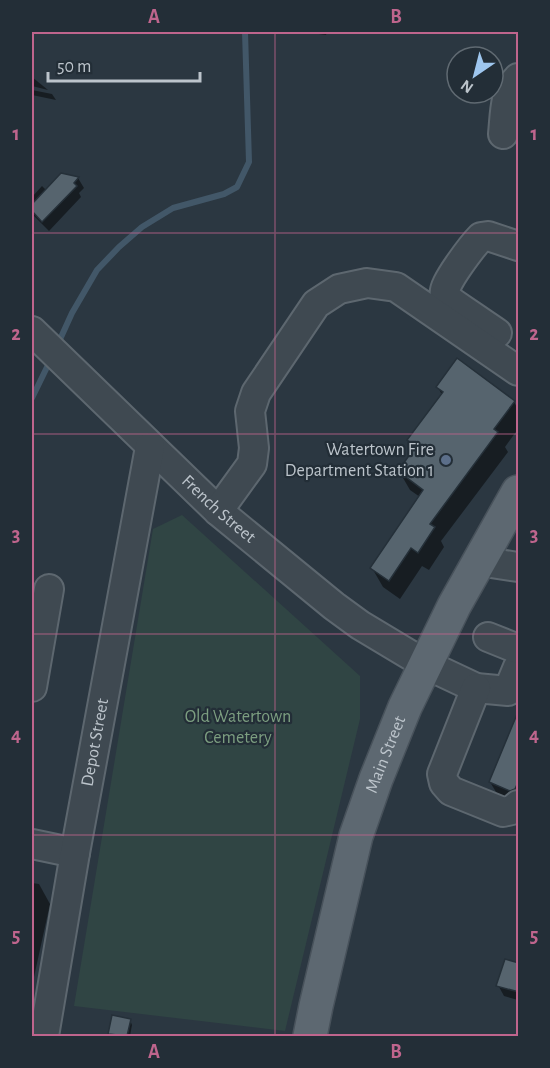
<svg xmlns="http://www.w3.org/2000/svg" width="550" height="1068" viewBox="0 0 550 1068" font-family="'Alegreya Sans',sans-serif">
  <rect width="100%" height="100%" fill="#2b3741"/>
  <!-- green -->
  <path fill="#304544" d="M182,515L360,676V719L285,1031L74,1006L153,529Z"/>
  <!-- shadow -->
  <g fill="#0007">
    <path d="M304,32H327L326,35Z"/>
    <path d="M32,77L48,90L32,86Z"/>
    <path d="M32,90L52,94L56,100L32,95Z"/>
    <path d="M62,174L78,178L84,188L79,193L81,197L49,231L32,214V197L42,186L46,190Z"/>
    <path d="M438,387L514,402L518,409V429L505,447L508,452L441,541L444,547L429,570L422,566L400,599L383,587L372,568L420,497L410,490L399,471L415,450L409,440L442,395Z"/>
    <path d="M518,715V805L499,797L490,782Z"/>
    <path d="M32,883L39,884L50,904L32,986Z"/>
    <path d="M518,965V1000L504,996L498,985Z"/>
    <path d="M130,1020L132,1025L130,1036H111L109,1034Z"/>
  </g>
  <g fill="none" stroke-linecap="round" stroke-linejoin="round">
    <!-- stream -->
    <g stroke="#425768" stroke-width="6">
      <path d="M57,346L72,313L97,270L119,247L142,227L173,208L224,194L237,187L249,162L245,32"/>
      <path d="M32,398L50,361"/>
    </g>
  </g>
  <!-- building -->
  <g fill="#56646e" stroke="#253039" stroke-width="1.5">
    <path d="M61,173L79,177L74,183L77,186L42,222L32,211V204Z"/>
    <path d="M457,358L515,401L494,429L498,432L430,524L435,527L418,553L411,548L389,581L370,568L423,490L398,471L416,446L407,440L443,392L436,387Z"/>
    <path d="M518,712L519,780L515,789L510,791L489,782Z"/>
    <path d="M505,959L519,963V992L496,986Z"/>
    <path d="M112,1015L131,1019L127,1036L108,1034Z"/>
  </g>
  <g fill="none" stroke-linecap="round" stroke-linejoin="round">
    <defs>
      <g id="minor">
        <path d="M503,134C505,115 504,92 518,78"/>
        <path id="s1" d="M32,331L218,511L334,606L360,625L425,664L476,688L508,691L518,667"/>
        <path d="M497,333C489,327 448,301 445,295C440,287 474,244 481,237L488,236L518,246"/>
        <path d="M218,511L252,464L254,448L250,411L256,393L316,304L339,289L367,283L396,287L518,371"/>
        <path d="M478,561L518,567"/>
        <path d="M488,637L518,649"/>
        <path d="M32,687L49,589"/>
        <path d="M476,688L442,774L444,783L451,791L503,812L512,810L518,805"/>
        <path d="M32,844L75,853"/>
        <path id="s2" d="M44,1036L75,853L150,447"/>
      </g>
      <g id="major">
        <path id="s3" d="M310,1036L316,1006L356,836L376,779L405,707L454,606L518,492"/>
      </g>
    </defs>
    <!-- minor casing -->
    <use href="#minor" stroke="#5d676f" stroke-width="32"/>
    <!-- major casing -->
    <use href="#major" stroke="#48525b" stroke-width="36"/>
    <!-- minor -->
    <use href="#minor" stroke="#3f4951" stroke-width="28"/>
    <!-- major -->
    <use href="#major" stroke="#5d6871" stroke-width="33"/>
  </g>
  <!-- grid -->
  <path fill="none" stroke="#bf658d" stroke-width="1.5" stroke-opacity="0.55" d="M275,32V1036M32,233H518M32,434H518M32,634H518M32,835H518"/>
  <!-- markers -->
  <circle fill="#5c6f8a" stroke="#232e37" stroke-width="2" cx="446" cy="460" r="6"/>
  <g text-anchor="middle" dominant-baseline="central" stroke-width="4.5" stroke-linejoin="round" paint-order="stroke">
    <!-- poi labels -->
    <g font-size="18" fill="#bcc4cb" stroke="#232e37" text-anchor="end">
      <text x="434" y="450">Watertown Fire<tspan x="434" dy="21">Department Station 1</tspan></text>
    </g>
    <!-- street labels -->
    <g font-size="18" fill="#bcc4cb" stroke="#232e37">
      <text stroke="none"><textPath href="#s1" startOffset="258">French Street</textPath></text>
      <text stroke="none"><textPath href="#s2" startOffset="298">Depot Street</textPath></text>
      <text stroke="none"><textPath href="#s3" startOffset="292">Main Street</textPath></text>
    </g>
    <!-- park labels -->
    <g font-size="18" fill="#7c9e80" stroke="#232e37">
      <text x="238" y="717">Old Watertown<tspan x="238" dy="21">Cemetery</tspan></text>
    </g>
  </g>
  <!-- border -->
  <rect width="550" height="1068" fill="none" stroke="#232e37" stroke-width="66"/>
  <!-- north arrow -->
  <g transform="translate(475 75) rotate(215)"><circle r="28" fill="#232e37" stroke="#606a72" stroke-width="1.5"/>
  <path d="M0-4.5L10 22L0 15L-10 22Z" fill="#9ec6ee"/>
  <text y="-9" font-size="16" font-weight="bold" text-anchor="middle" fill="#bcc4cb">N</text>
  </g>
  <!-- scale -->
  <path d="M48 72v9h152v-9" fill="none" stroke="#bcc4cb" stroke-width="3"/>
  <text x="57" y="72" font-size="18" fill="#bcc4cb" stroke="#232e37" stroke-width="4.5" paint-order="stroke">50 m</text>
  <rect x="33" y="33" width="484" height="1002" fill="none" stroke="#bf658d" stroke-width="2"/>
  <g font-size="20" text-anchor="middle" font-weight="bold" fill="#bf658d">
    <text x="154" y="23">A</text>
    <text x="396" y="23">B</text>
    <text x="16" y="140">1</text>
    <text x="534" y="140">1</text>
    <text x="16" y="340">2</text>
    <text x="534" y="340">2</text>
    <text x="16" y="541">3</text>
    <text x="534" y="541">3</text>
    <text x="16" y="741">4</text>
    <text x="534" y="741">4</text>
    <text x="16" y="942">5</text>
    <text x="534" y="942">5</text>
    <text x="154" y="1058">A</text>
    <text x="396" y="1058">B</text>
  </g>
</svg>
